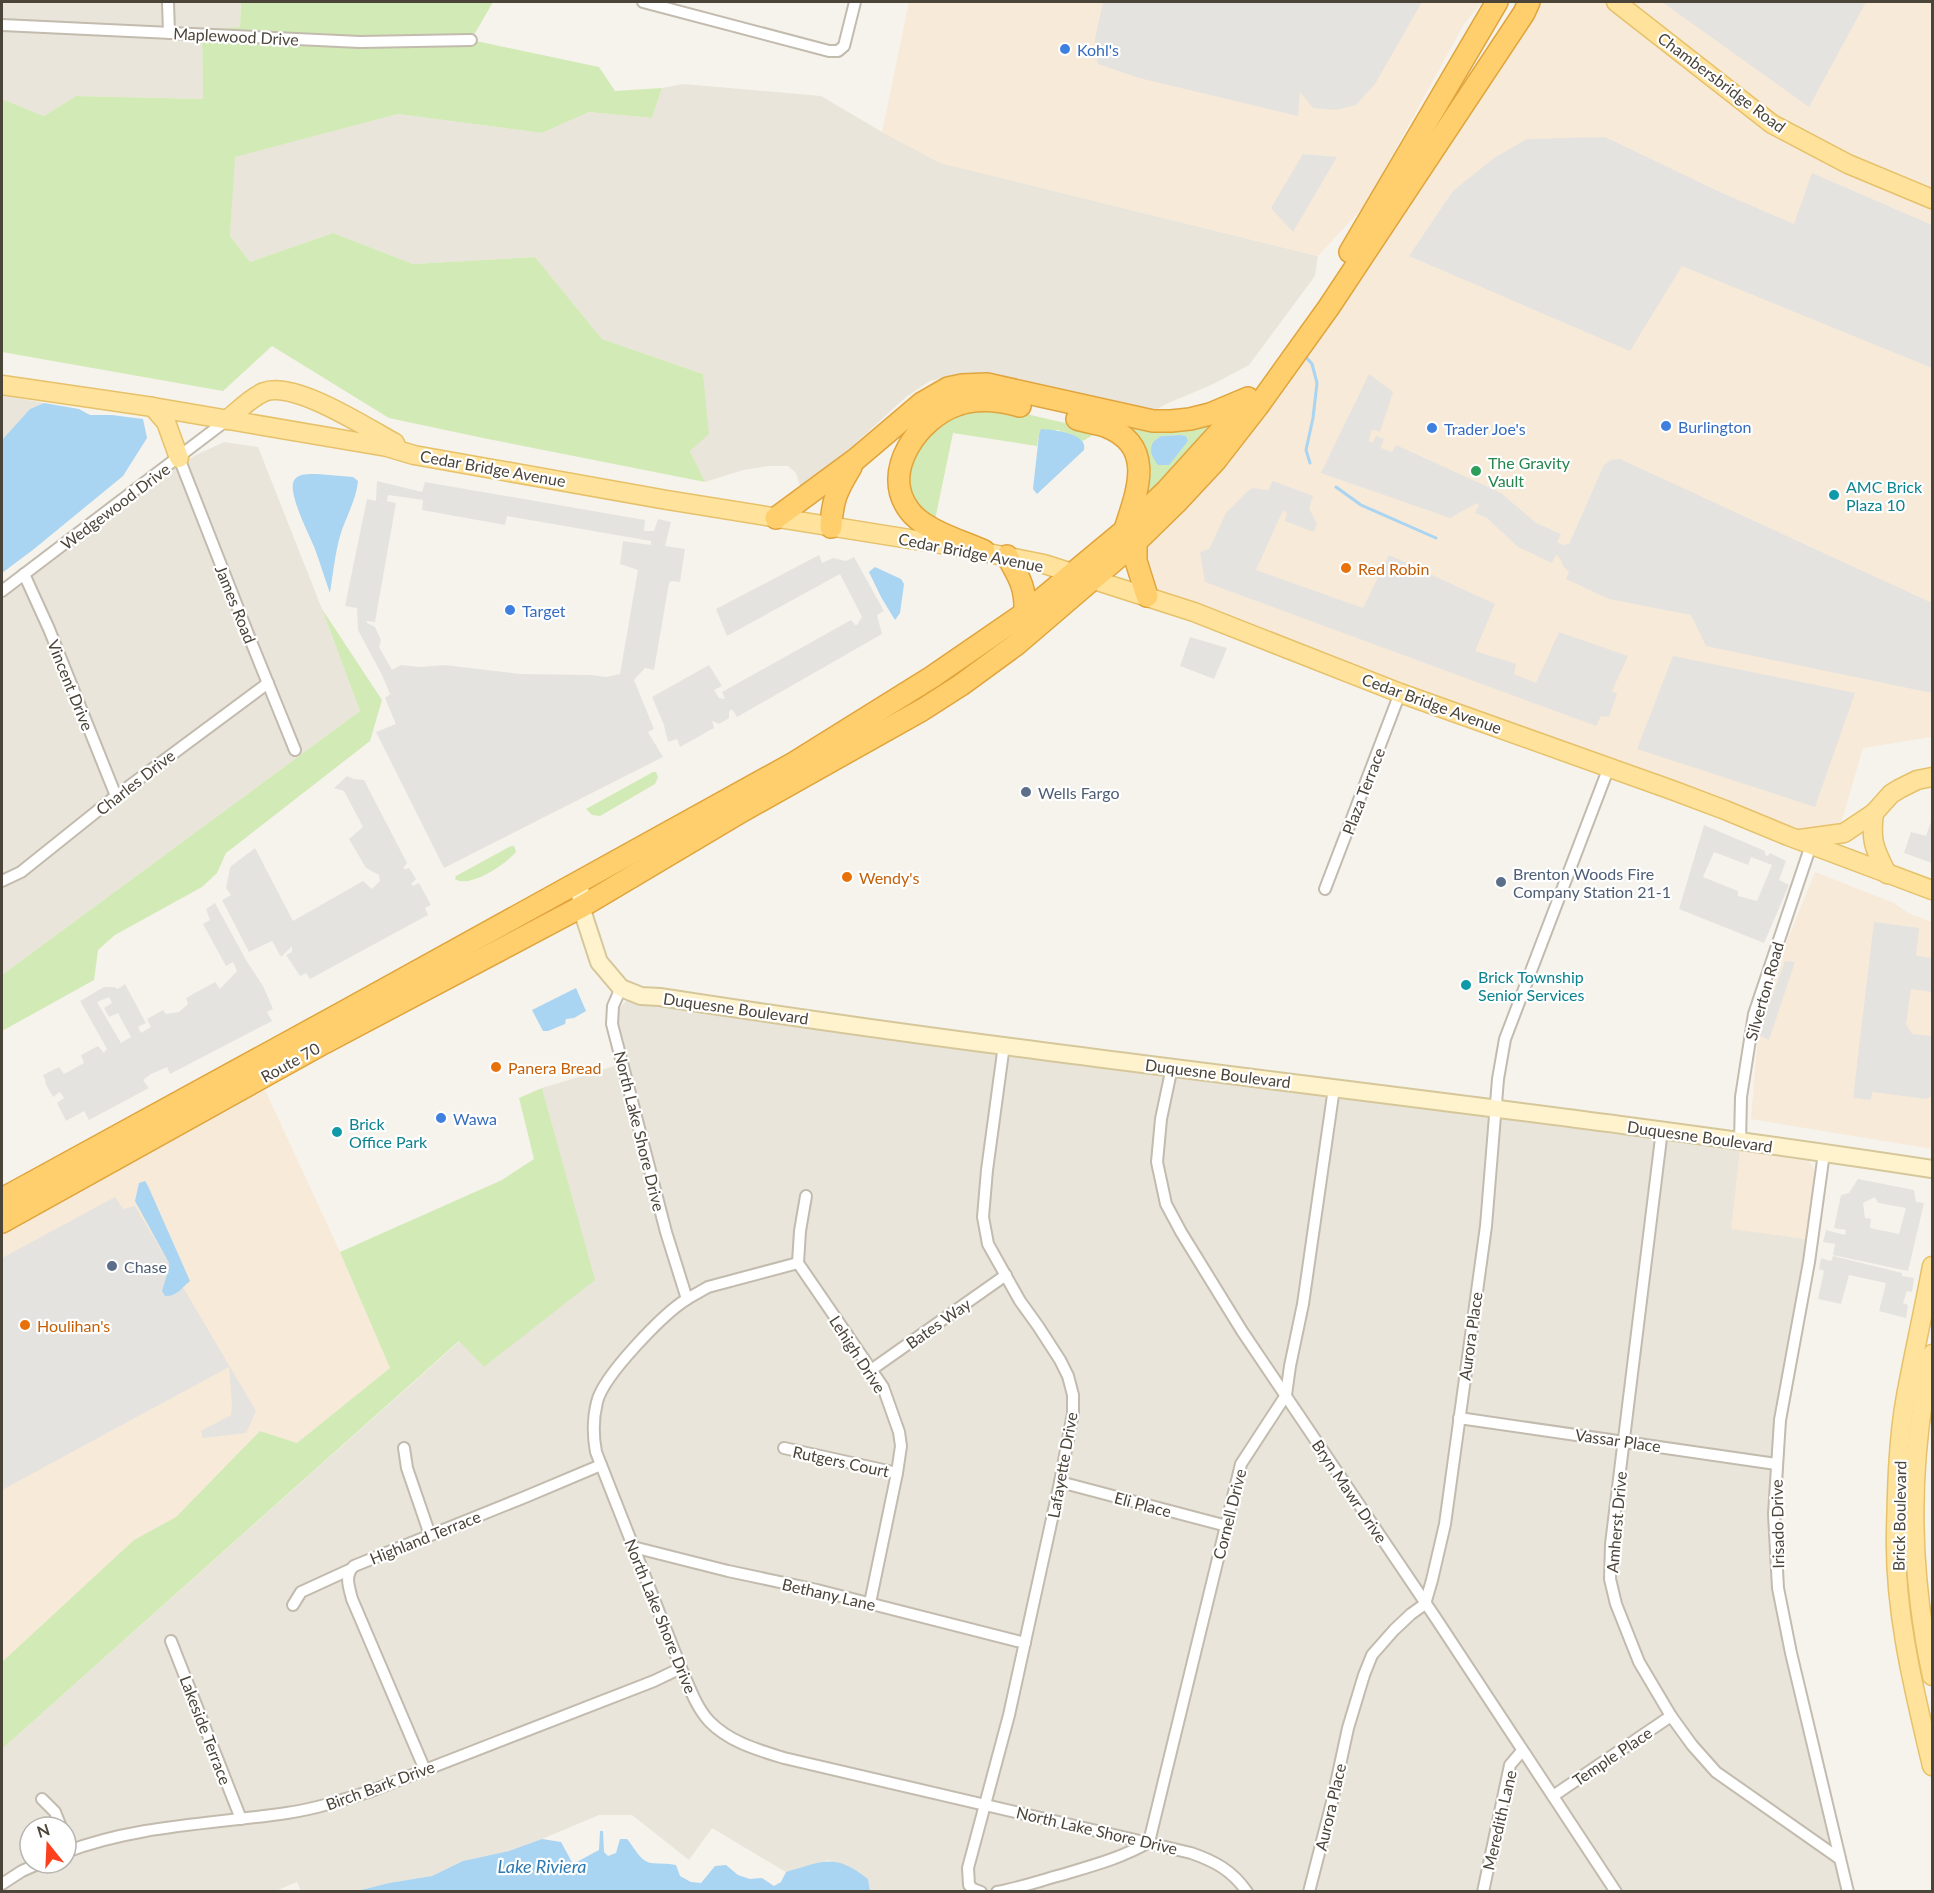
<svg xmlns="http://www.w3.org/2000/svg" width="1934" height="1893" viewBox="0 0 1934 1893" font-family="Lato,sans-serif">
  <rect width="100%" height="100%" fill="#f6f3ec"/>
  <!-- residential -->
  <g fill="#eae5da" fill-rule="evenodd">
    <path d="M2,2H241L240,27L202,31L203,99L76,96L44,116L2,99Z"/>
    <path d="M683,84L821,96L882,132L941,163L1318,256L1315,276L1249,365L1211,385L1166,404L1152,412L1128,408L996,374L960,373L930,381L906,397L802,492L796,473L788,466H768L743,470L705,482L690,451L703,374L602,339L535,257L413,264L333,233L250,262L230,236L234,157L398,114L542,133L589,112L652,118L662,88Z"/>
    <path d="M2,395L44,403L30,409L2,440Z"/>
    <path d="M224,442L258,447L322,609L360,711L2,975V598L165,474L194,456Z"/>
    <path d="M627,1000L1740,1151L1732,1228L1819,1241L1785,1433L1782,1528L1784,1583L1795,1665L1852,1891H870L868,1879L829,1860L786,1872L712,1828L689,1860L632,1815H599L542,1839L509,1851L463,1861L432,1876L389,1883L357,1891H301L297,1882L273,1892L2,1891V1749L460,1341L484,1367L594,1280L542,1088L628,1062L616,1012ZM30,1827H66V1863H30Z"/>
  </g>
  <!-- commercial -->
  <g fill="#f7ead8">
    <path d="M909,2H1482L1464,24L1365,205L1318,256L941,163L882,132Z"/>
    <path d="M1530,2H1932V737L1863,748L1839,830L1788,836L1147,596L1136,542L1216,460Z"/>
    <path d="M1815,872L1894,903L1908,913L1932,922V1149L1751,1119L1759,1025L1787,941Z"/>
    <path d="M265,1090L340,1252L390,1368L297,1443L260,1431L176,1517L134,1540L2,1662V1234Z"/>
    <path d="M1740,1151L1809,1161L1815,1171L1806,1239L1731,1229Z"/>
  </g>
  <!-- green -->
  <g fill="#d2eab5" fill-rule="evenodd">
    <path d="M241,2H493L471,40L599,67L615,91L662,88L652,118L589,112L542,133L398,114L235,157L230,236L250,262L333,233L413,264L535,257L602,339L703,374L709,434L690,451L705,482L483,438L389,418L272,346L223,391L2,352V99L44,116L76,96L203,99L202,30L240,27Z"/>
    <path d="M1029,399L1210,424L1185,455L1146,495L1147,475L1151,473L1144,450L1131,428L1126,433ZM1180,435L1186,436L1188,441L1181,449L1154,441L1161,436Z"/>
    <path d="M997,407L1099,431L1083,441L1058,430L1039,435L1037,446L953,433L935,520L912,505L904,479L922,439L957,412Z"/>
    <path d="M322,609L382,700L370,741L226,853L217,873L202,887L115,935L98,950L94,980L2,1031V975L360,711Z"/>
    <path d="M653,772H656L658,777L655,784L600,816L592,815L586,809Z"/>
    <path d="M511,846H514L516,852C506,864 469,889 455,879L456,876Z"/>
    <path d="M542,1088L595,1280L484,1367L459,1341L2,1749V1662L134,1540L176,1517L260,1431L297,1443L390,1368L340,1252L502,1180L534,1159L519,1098Z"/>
  </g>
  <!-- parking -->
  <g fill="#e5e3e0" fill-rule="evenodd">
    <path d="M1103,2H1422L1375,84L1356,105L1336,110L1313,108L1300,92L1298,116L1139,78L1098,64L1095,53V39Z"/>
    <path d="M1662,2H1866L1809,107Z"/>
    <path d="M1605,137L1722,193L1794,224L1812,173L1932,225V368L1682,266L1630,351L1409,256L1453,191L1494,158L1527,139Z"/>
    <path d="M1303,154L1337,157L1293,232L1271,208Z"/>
    <path d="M1369,374L1393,392L1380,432L1374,430L1371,431L1369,442H1373L1376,436L1384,439L1381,448L1392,452L1396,445L1501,493L1536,523L1561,534L1557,542L1563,545L1569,544L1604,465L1611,460L1620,459L1932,603V693L1706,646L1691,615L1609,599L1566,579L1569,572L1563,566L1560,558L1556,555L1552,563L1518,547L1487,518L1475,513L1479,505L1477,503L1450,518L1321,473Z"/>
    <path d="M377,481L422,492L425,482L645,520L644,531H654L658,519L671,522L665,546L685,549L680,582L671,581L669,583L654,670L645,668L634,680L654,729L648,732L663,757L444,868L376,732L396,724L385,698L390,694L382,675L358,630L357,608L345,606L367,499L376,501ZM388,495L423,500L422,510L505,525L507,516L651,541V545L623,541L620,564L638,570L620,674L606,677L592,675L521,674L445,665L420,667L401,665L392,670L379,647L381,640L375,627L367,623V621L375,622L396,503L387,501Z"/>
    <path d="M1273,481L1313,496L1309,508L1317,524L1314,532L1285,521L1287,513L1283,510L1256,570L1363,608L1389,555L1495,604L1475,651L1516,664L1514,674L1536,683L1559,632L1628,656L1612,691L1617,694L1609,717L1601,716L1596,726L1205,582L1200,552L1209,549L1226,513L1247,492L1252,488L1268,490Z"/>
    <path d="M819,555L822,563L833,558L846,561L854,557L884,611L877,615L882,634L737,717L732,709L729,712V718L719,724L712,721L714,728L680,747L677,739L668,742L664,725L652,697L709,665L722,686L714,690L719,698L725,699L722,692L851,620L855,625H857L862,617L840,574L727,636L716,609Z"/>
    <path d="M1190,637L1227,648L1214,679L1180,666Z"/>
    <path d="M1673,656L1855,693L1815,807L1637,749Z"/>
    <path d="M347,776L354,779L364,780L407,863L403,868L405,869L409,868L416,879L411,884L413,886L419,883L431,905L425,908L428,915L310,979L306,973L300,976L286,955L292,952V946L281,957L272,941L249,952L222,900L231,895L226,888L230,867L255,848L293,921L363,881L372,889L380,881L379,875L366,868L349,839L363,827L344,791L334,788Z"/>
    <path d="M1932,819V863L1904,853L1911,832L1926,836Z"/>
    <path d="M1704,825L1765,851V855L1768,856L1770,853L1786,861L1779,880L1789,885L1764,943L1679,909ZM1714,852L1748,865L1751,857L1772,865L1757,901L1738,896V891L1703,877Z"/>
    <path d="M215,903L246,960L263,986L273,1009L267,1012L272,1021L170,1074L167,1067L151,1074L143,1080L149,1088L89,1120L84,1111L66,1121L57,1103L64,1098L60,1092L53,1097L45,1083L46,1082L43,1075L59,1067L64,1074L84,1063L81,1055L98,1046L104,1053L107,1049L80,1001L104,987H114L118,989L125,984L146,1023L138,1027L141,1033L151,1027L147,1019L163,1010L166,1014L179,1012L188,1004L186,998L215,982L220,989L237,971L233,962L226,966L203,924L210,920L206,909ZM109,997L112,1003L104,1008L109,1017L118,1013L131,1037L121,1043L97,1002Z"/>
    <path d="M1874,922L1919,928L1916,956L1932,958V992L1911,989L1906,1024L1912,1034L1932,1036V1086L1931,1096L1927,1099L1872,1092L1871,1100L1853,1098Z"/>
    <path d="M1785,961L1795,962L1769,1040L1758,1035Z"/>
    <path d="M1858,1179L1914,1190L1916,1202L1924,1203L1908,1271L1833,1255L1835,1244L1823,1242L1826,1230L1845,1235L1846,1230L1834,1228L1841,1195L1849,1193ZM1875,1197L1878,1203L1906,1208L1899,1234L1870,1228L1871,1219L1865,1218L1863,1203Z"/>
    <path d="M115,1197L123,1209L135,1206L256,1411L246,1433L203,1438L201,1431L231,1415L232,1406L229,1367L2,1490V1258Z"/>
    <path d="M1833,1256L1902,1273V1276L1914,1278L1912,1292L1907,1291L1903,1303L1908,1305L1906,1318L1879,1311L1886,1283L1849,1275L1841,1304L1818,1299L1824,1271L1819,1269L1821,1258L1831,1261Z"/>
  </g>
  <!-- water -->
  <g fill="#a9d4f2">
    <path d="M44,403L79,409L90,415H112L143,419L147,438L123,476L34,549L2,573V440L30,409Z"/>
    <path d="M1041,429C1054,430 1088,433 1084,450L1037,494L1033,489L1039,435Z"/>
    <path d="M1180,435L1186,436L1188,441L1169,465H1158C1152,457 1148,450 1154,441L1161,436Z"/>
    <path d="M317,474L353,477L358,481C356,501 346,516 340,536C335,554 333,574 330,593C325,579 320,563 315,549C310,536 285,489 295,479C300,473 311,474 317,474Z"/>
    <path d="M875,567L901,579L904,584L900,613L895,620L881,597L869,572Z"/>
    <path d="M576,988L586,1011L574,1018L566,1019L565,1024L548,1031H543L532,1010Z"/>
    <path d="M145,1181L148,1186L190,1281C181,1288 178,1296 165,1296L162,1291L169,1268V1263L135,1201L139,1183Z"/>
    <path d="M600,1831H603L604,1852L608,1856L616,1853L620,1839H627C634,1847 640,1861 651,1863C659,1864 667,1863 676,1865L680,1876L691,1882L701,1883L715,1866L726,1865L738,1875L750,1879L762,1878L774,1886L781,1882L786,1872C825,1861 834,1853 868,1879L870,1891H357L389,1883L432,1876L463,1861L509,1851L542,1839L561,1842L573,1864L599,1850Z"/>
  </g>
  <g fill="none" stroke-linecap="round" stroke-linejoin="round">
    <!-- stream -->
    <g stroke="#a9d4f2" stroke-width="3">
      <path d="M1305,356L1312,364L1317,383L1313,418L1306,450L1310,463"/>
      <path d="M1336,487L1361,505L1436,538"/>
    </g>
    <defs>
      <g id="street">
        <path d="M168,2L169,33"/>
        <path d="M643,2L829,51H838L844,46L855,2"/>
        <path d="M2,25L360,42L471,40"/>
        <path d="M179,458L250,639L295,750"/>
        <path d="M24,574L49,629L116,796"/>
        <path d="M2,591L227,420"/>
        <path d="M2,881L21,872L116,796L268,683"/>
        <path d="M1325,889L1400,693"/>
        <path d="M621,988L613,1006L612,1024L666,1232L687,1299C663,1314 603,1376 597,1402C593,1418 593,1436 596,1452L681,1668C689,1686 696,1707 709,1721C729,1742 758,1750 784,1758L1191,1853C1214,1861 1232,1870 1247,1892"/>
        <path d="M1172,1067L1161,1119L1157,1162L1166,1204L1181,1232L1242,1331L1437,1620L1616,1892"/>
        <path d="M1662,1130L1611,1544L1610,1579L1616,1604L1639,1662L1671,1716L1692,1745L1716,1772L1840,1859"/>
        <path d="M1740,1142L1741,1097L1754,1014L1811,845"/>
        <path d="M1824,1153L1809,1262L1780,1420L1774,1514L1778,1588L1791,1653L1848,1892"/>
        <path d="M798,1263L883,1387L899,1432L901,1446L897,1473L870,1603"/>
        <path d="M798,1263L800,1231L806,1196"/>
        <path d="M687,1299L708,1287L798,1263"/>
        <path d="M871,1370L1006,1275"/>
        <path d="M1459,1418L1776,1464"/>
        <path d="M404,1448L407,1468L430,1535"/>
        <path d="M784,1448L897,1473"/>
        <path d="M1060,1482L1227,1526"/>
        <path d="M633,1547L728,1571L817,1590L1025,1643"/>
        <path d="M293,1605L301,1592L349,1570"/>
        <path d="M171,1641L241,1819"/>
        <path d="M425,1770L352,1599C349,1587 344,1575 354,1566L525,1497L601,1465"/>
        <path d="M1553,1796L1671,1716"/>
        <path d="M42,1799L55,1812L61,1827"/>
        <path d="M66,1852C136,1825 213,1824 287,1813C315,1809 343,1800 371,1791L654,1681L681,1668"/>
        <path d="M2,1884L22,1871L40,1863"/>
        <path d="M981,1892L973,1889L969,1885L968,1868L1009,1715L1060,1482L1073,1413V1395L1068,1376L1060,1360L1038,1326L1020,1301L988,1244L983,1217L987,1170L1004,1045"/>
        <path d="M997,1892C1019,1888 1039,1881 1061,1875C1091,1866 1122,1858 1149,1842L1241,1464L1286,1395L1290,1366L1303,1304L1334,1088"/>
        <path d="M1309,1892L1332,1802L1348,1728L1364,1675L1372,1655L1394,1630L1411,1614L1425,1604L1432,1580L1445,1524L1486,1226L1498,1079L1505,1039L1609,767"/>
        <path d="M1483,1892L1510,1765L1522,1751"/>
      </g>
      <path id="secondary" d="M580,882L581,907L599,962L621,988L641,996L660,997C1083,1063 1509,1104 1932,1169"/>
      <g id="primary">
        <path d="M1616,2L1772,124L1848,164L1932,199"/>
        <path d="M2,385L153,407L387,447L414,455L667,500L947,545L1044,564L1194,612L1400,693L1672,790L1725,810L1788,836L1932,890"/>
        <path d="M153,407L166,422L179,458"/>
        <path d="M227,420C238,411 250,398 264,392C294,380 367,428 395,443"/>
        <path d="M1874,813C1870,842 1875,849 1887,874"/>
        <path d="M1800,839L1844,833L1874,813L1891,794L1899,789L1917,780L1932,777"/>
        <path d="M1932,1266C1924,1309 1914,1353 1906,1396C1898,1440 1897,1487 1896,1532C1894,1611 1914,1690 1932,1766"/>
        <path d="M1932,1354C1908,1461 1909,1569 1932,1676"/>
      </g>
      <g id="highway">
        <path d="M1350,252L1497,2"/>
        <path d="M1077,419C1086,422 1096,423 1105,426C1154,445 1139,487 1126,526"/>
        <path d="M776,518L856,459L922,403L948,388L962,385L987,384L1153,421H1171L1190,419L1210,414L1248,398"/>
        <path d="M831,527C832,500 837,490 851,467"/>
        <path d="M1136,542V561L1147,596"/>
        <path d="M984,551C962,541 923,530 909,510C880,471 919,418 957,405C978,397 1000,401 1020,406"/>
        <path d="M1007,556C1019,577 1026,587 1025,613"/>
        <path d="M2,1199L340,1014L794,763L932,677L1025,613L1125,530L1166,491L1233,417"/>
        <path d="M2,1222L322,1044L581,907L744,810L922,710L961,685L1017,644L1136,542L1176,503L1216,460L1258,406L1329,307L1524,13L1529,2"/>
      </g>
    </defs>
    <!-- street casing -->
    <use href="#street" stroke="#c2bbae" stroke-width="14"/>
    <!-- secondary casing -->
    <use href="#secondary" stroke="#d6c79b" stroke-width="20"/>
    <!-- primary casing -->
    <use href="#primary" stroke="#e6c16a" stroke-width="21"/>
    <!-- highway casing -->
    <use href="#highway" stroke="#e0a43c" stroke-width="24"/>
    <!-- street -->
    <use href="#street" stroke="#fff" stroke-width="10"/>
    <!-- secondary -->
    <use href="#secondary" stroke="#fff3cd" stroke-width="16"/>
    <!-- primary -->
    <use href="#primary" stroke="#ffe39c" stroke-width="18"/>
    <!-- highway -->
    <use href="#highway" stroke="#ffcf6e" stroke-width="21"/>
  </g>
  <!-- markers -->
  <g fill="#3f7fe0" stroke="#fff" stroke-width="2">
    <circle cx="1065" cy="49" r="6"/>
    <circle cx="1666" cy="426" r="6"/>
    <circle cx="1432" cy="428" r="6"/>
    <circle cx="510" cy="610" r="6"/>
    <circle cx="441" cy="1118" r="6"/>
  </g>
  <circle fill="#2e9e5b" stroke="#fff" stroke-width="2" cx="1476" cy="471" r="6"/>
  <g fill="#0f9aa8" stroke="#fff" stroke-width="2">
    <circle cx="1834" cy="495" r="6"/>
    <circle cx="1466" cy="985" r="6"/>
    <circle cx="337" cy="1132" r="6"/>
  </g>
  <g fill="#e8710a" stroke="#fff" stroke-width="2">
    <circle cx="1346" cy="568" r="6"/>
    <circle cx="847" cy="877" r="6"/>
    <circle cx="496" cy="1067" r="6"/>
    <circle cx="25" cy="1325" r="6"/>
  </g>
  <g fill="#5c6f8a" stroke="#fff" stroke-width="2">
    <circle cx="1026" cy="792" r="6"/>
    <circle cx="1501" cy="882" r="6"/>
    <circle cx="112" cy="1266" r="6"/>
  </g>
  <g text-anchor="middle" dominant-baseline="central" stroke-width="4.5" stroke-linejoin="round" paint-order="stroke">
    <!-- street labels -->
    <g font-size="16" fill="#4b4439" stroke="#fff">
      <text transform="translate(236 36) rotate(3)">Maplewood Drive</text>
      <text transform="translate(1722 82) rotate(37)">Chambersbridge Road</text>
      <text transform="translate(493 468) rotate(10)">Cedar Bridge Avenue</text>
      <text transform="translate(115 506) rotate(-37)">Wedgewood Drive</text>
      <text transform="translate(971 552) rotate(11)">Cedar Bridge Avenue</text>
      <text transform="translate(236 604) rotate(68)">James Road</text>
      <text transform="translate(71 685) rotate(68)">Vincent Drive</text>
      <text transform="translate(1432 703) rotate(20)">Cedar Bridge Avenue</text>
      <text transform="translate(135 782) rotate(-38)">Charles Drive</text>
      <text transform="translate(1363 791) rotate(-69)">Plaza Terrace</text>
      <text transform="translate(1764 991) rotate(-74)">Silverton Road</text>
      <text transform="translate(736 1008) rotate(8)">Duquesne Boulevard</text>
      <text transform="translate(290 1062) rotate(-29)">Route 70</text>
      <text transform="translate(1218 1073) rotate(7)">Duquesne Boulevard</text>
      <text transform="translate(640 1131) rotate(76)">North Lake Shore Drive</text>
      <text transform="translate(1700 1136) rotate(8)">Duquesne Boulevard</text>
      <text transform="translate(938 1323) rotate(-35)">Bates Way</text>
      <text transform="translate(1470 1336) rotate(-82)">Aurora Place</text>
      <text transform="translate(858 1354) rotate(57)">Lehigh Drive</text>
      <text transform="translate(1618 1440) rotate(8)">Vassar Place</text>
      <text transform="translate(841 1461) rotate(12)">Rutgers Court</text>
      <text transform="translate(1062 1465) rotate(-80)">Lafayette Drive</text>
      <text transform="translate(1350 1491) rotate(56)">Bryn Mawr Drive</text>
      <text transform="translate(1143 1504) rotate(15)">Eli Place</text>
      <text transform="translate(1229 1514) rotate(-76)">Cornell Drive</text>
      <text transform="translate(1899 1516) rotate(-89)">Brick Boulevard</text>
      <text transform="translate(1616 1522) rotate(-85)">Amherst Drive</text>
      <text transform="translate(1777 1524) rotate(-91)">Irisado Drive</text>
      <text transform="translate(425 1537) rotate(-22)">Highland Terrace</text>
      <text transform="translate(829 1594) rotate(13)">Bethany Lane</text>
      <text transform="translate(661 1616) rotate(68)">North Lake Shore Drive</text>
      <text transform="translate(206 1730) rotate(69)">Lakeside Terrace</text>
      <text transform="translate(1612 1756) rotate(-34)">Temple Place</text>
      <text transform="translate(380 1785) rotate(-20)">Birch Bark Drive</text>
      <text transform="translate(1330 1807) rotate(-77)">Aurora Place</text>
      <text transform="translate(1499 1820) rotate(-77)">Meredith Lane</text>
      <text transform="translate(1097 1830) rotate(13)">North Lake Shore Drive</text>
    </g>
    <!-- shop labels -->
    <g font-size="16" fill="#366cbe" stroke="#fff" text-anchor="start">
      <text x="1077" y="49">Kohl's</text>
      <text x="1678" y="426">Burlington</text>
      <text x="1444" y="428">Trader Joe's</text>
      <text x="522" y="610">Target</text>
      <text x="453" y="1118">Wawa</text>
    </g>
    <!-- leisure labels -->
    <g font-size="16" fill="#27864d" stroke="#fff" text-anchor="start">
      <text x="1488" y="462">The Gravity<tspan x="1488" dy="18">Vault</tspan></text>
    </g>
    <!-- culture labels -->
    <g font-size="16" fill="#0d838f" stroke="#fff" text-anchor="start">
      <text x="1846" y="486">AMC Brick<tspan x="1846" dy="18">Plaza 10</tspan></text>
      <text x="1478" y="976">Brick Township<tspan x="1478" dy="18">Senior Services</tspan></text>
      <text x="349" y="1123">Brick<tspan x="349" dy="18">Office Park</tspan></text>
    </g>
    <!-- food labels -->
    <g font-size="16" fill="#c56008" stroke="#fff" text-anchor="start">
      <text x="1358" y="568">Red Robin</text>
      <text x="859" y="877">Wendy's</text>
      <text x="508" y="1067">Panera Bread</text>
      <text x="37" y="1325">Houlihan's</text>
    </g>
    <!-- service labels -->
    <g font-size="16" fill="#4e5e75" stroke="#fff" text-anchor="start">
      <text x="1038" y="792">Wells Fargo</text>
      <text x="1513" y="873">Brenton Woods Fire<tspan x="1513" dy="18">Company Station 21-1</tspan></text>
      <text x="124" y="1266">Chase</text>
    </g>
    <!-- water labels -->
    <g font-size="18" font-style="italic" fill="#2e7ab2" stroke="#fff">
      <text x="542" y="1866">Lake Riviera</text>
    </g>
  </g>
  <!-- border -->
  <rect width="1934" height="1893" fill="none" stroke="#4b4439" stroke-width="6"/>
  <!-- north arrow -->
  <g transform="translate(48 1845) rotate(342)"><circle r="28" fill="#ffffff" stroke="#b7b4b0" stroke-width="1.5"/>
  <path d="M0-4.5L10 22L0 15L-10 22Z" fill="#fc3f1d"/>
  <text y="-9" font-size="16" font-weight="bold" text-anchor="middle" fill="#4b4439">N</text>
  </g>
</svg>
